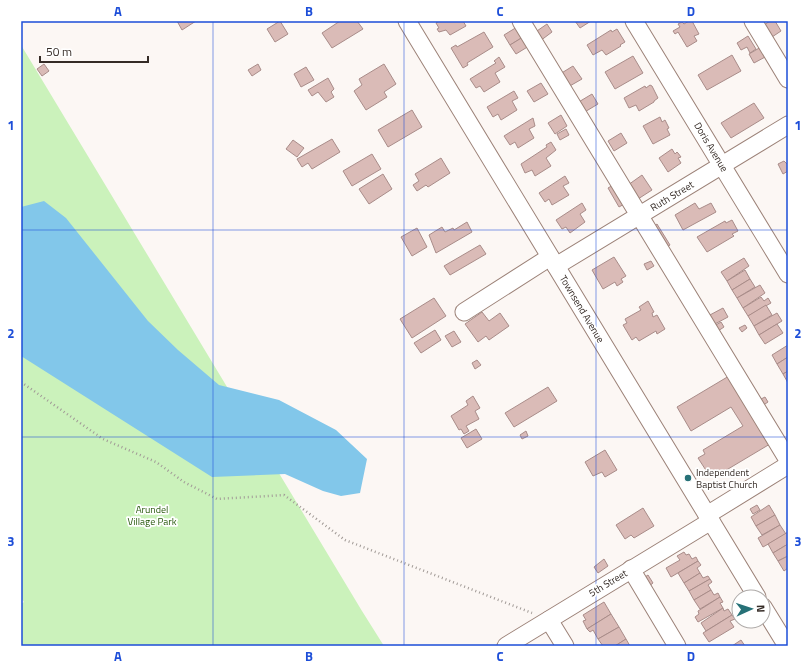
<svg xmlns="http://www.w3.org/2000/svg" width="809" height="667" viewBox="0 0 809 667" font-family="'Titillium Web',sans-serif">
  <rect width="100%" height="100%" fill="#fcf7f4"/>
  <!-- green -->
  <path fill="#cbf2bb" d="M21,45L362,611L384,646H21V604L24,602L21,598Z"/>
  <!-- water -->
  <path fill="#82c7ea" d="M44,201L66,218L148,321L178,350L219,385L279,400L336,430L367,459L360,493L341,496L323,491L285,474L212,477L21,356V207Z"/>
  <!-- building -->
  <g fill="#dabbb7" stroke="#a98c89">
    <path d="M177,21H196L182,30Z"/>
    <path d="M280,21L288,34L275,42L267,29Z"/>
    <path d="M340,21H357L363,29L332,48L322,33Z"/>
    <path d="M439,21H463L466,26L450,35L446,30L439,32L437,29L439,28L436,23Z"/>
    <path d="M575,21H591L580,28Z"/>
    <path d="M689,21H692L699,34L694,36L697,41L687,47L678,32L675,34L673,31L680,27L678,24L682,22L684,24Z"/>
    <path d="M770,21H775L781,31L769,39L761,27Z"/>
    <path d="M547,24L552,32L540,41L534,33Z"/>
    <path d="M517,27L523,37L510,45L504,35Z"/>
    <path d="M617,29L625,42L620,45L621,46L606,55L602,50L593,55L587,45L611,30L612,32Z"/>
    <path d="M484,32L493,47L467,63L468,65L463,68L451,48L456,45L457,47Z"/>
    <path d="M748,36L756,49L750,53L747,47L741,50L737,43Z"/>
    <path d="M523,37L529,46L516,54L510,45Z"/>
    <path d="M761,47L767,56L754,63L749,54Z"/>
    <path d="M732,55L741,71L707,90L698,75Z"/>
    <path d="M633,56L643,73L615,89L605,72Z"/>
    <path d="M499,57L505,67L495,73L500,82L484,92L480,86L476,88L470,79L496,63L494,61Z"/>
    <path d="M44,64L49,71L42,76L37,69Z"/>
    <path d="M258,64L261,70L252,76L248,70Z"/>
    <path d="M384,64L396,84L384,92L387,97L366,110L354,91L362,85L359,79Z"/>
    <path d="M573,66L582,79L568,87L560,74Z"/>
    <path d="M306,67L314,80L301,87L294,74Z"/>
    <path d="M328,78L334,89L331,92L334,97L326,102L318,92L312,96L308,90Z"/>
    <path d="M541,83L548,94L534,102L527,91Z"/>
    <path d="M650,85L652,86L658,98L654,101V102L639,111L636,105L629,108L624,98L645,86L646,88Z"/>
    <path d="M514,91L518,98L512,101L517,110L501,120L498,114L493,117L487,107Z"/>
    <path d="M592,94L598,104L583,113L577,103Z"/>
    <path d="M754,103L764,118L731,138L721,123Z"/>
    <path d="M412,110L422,127L388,147L378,130Z"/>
    <path d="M561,115L567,126L555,134L548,123Z"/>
    <path d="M660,117L662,122L665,120L669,128L667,129L670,135L653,144L643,126Z"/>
    <path d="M533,118L535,126L529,129L534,138L518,148L515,142L510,145L504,136Z"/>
    <path d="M566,129L569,135L560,140L557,134Z"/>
    <path d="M621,133L627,143L614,151L608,141Z"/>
    <path d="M332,139L340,152L312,169L308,163L302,167L297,159Z"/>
    <path d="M293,140L304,148L297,157L286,149Z"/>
    <path d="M551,142L556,150L546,158L551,166L535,176L532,170L525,173L521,164L547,147L546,145Z"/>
    <path d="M672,149L675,154L677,152L678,153L681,157L678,158L681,163L668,172L659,158Z"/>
    <path d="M372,154L381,169L352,186L343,171Z"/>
    <path d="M441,158L450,173L428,187L426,185L417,191L413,185L419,181L415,174Z"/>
    <path d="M784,161L788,165V171L783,174L778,164Z"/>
    <path d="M383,174L392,189L369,204L359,189Z"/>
    <path d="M642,175L652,190L638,199L628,185Z"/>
    <path d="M565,176L569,183L563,186L569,195L552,205L549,199L545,202L539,193Z"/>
    <path d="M615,184L626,203L619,207L608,188Z"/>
    <path d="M582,203L586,210L580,214L585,222L570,233L566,227L562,229L556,220Z"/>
    <path d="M695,203L699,209L711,203L716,212L683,230L675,215Z"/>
    <path d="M732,220L738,231L732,234L734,236L707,252L697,237L725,221L726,223Z"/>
    <path d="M467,222L472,232L436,253L429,235L442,227L445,232L453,228L454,230Z"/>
    <path d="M657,224L670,245L663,250L650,229Z"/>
    <path d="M417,228L427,247L412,256L401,237Z"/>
    <path d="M480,245L486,254L450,275L444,266Z"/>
    <path d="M614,257L626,276L621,279L623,282L617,286L615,282L603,289L592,270Z"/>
    <path d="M744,258L749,266L727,281L721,272Z"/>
    <path d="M651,261L654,266L647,270L644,264Z"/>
    <path d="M745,270L750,279L732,290L727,281Z"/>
    <path d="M750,279L755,287L737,298L732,290Z"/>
    <path d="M760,285L765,293L743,308L737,298Z"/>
    <path d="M761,297L764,301L768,298L771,303L748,316L743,308Z"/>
    <path d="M434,298L446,316L412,338L400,319Z"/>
    <path d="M648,301L654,312L652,313L653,317L657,315L665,329L657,334L656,331L639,341L636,337L632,340L623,325L627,323L625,319L641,310L639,307Z"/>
    <path d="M766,305L772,315L754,326L748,316Z"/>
    <path d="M723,308L728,317L713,325L708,316Z"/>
    <path d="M482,312L489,321L500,313L509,326L489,340L486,336L478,342L465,324Z"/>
    <path d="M777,313L782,321L759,335L754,326Z"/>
    <path d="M721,322L724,327L718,331L714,326Z"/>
    <path d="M777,324L783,333L765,344L759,335Z"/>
    <path d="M745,325L747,328L742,332L739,328Z"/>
    <path d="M435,330L441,340L421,353L414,343Z"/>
    <path d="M454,331L461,342L452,347L445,336Z"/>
    <path d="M788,345V357L777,364L772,355Z"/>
    <path d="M788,357V371L783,374L777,364Z"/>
    <path d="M477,360L481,365L475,369L472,363Z"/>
    <path d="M788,371V383L783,374Z"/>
    <path d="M729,376L770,444L718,475L716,471L709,475L698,458L705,454L703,450L743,426L731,407L691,431L677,407Z"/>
    <path d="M548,387L557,401L514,427L505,413Z"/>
    <path d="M473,396L480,408L475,411L479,419L466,426L469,431L464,434L461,429L459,430L451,416L468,405L466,401Z"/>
    <path d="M765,397L768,402L762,406L759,400Z"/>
    <path d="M476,429L482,439L467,448L461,438Z"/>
    <path d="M526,431L528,436L522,439L520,435Z"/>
    <path d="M605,450L617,470L605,477L602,472L593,476L585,462Z"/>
    <path d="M757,505L760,510L753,514L750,509Z"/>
    <path d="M769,505L775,515L756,526L751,517Z"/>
    <path d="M643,508L654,526L634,538L631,535L625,539L616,525Z"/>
    <path d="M775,515L780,525L762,535L756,526Z"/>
    <path d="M780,525L786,534L763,547L758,538Z"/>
    <path d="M788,532V544L773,553L768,544Z"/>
    <path d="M788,544V556L778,561L773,553Z"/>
    <path d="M684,552L686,555L689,554L692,559L696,557L698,561L671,577L666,568L680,560L677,556Z"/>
    <path d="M788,556V568L784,571L778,561Z"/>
    <path d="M604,559L608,566L598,573L594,567Z"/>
    <path d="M698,561L701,565L697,568L700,573L684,583L678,573Z"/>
    <path d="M700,573L703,578L708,576L710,579L689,591L684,583Z"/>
    <path d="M648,575L653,583L648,587L642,579Z"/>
    <path d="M710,579L712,582L708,585L711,590L694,600L689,591Z"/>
    <path d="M711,590L714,595L718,593L720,597L700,609L694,600Z"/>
    <path d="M720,597L723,602L720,603L723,608L698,622L695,617L699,614L698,611Z"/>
    <path d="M604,602L611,614L587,629L583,621L586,620L583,615Z"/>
    <path d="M723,608L724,611L728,609L732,615L706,631L701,623Z"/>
    <path d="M611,614L619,627L598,639L593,630L590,632L587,629Z"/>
    <path d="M732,615L735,619L730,621L734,627L709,642L703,633Z"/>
    <path d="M619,627L626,639L615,646H603L598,639Z"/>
    <path d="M626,639L630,646H615Z"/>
    <path d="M741,640L745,646H732Z"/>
  </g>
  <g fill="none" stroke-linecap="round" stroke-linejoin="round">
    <defs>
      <g id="minor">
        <path d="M407,21L757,597"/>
        <path d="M521,21L788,460"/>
        <path d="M634,21L788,274"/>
        <path d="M753,21L788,79"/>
        <path d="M556,266L788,125"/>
        <path d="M464,312L550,257"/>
        <path d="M707,515L788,465"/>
        <path d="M631,569L677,646"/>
        <path d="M763,607L787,646"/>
        <path d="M549,620L565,646"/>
        <path d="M506,646L711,521"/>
      </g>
    </defs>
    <!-- minor casing -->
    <use href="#minor" stroke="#9c8278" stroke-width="19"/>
    <!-- path -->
    <path stroke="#a19a96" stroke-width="2.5" stroke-dasharray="1 3" stroke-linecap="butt" d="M21,382L103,439L156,462L184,482L217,499L284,495L345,540L532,613"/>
    <!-- minor -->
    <use href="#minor" stroke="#fff" stroke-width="17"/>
  </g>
  <!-- grid -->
  <path fill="none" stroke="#1d4ed8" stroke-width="1" stroke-opacity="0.55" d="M213,21V646M404,21V646M596,21V646M21,230H788M21,437H788"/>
  <!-- markers -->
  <circle fill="#267177" stroke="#fff" stroke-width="1.5" cx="688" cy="478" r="4"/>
  <g text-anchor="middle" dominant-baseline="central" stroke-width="3.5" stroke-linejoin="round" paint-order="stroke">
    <!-- street labels -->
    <g font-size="10" fill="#352b26" stroke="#fff">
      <text transform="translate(711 147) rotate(59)">Doris Avenue</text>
      <text transform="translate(672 196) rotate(-31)">Ruth Street</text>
      <text transform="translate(582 309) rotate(59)">Townsend Avenue</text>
      <text transform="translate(608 583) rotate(-31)">5th Street</text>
    </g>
    <!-- poi labels -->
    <g font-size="10" fill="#352b26" stroke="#fff" text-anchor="start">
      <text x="696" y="472">Independent<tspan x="696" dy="12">Baptist Church</tspan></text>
    </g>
    <!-- park labels -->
    <g font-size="10" fill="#28580c" stroke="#fff">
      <text x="152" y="509">Arundel<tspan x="152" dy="12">Village Park</tspan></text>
    </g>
  </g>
  <!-- border -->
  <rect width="809" height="667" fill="none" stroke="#ffffff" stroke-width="44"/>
  <!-- north arrow -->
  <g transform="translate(751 609) rotate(87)"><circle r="19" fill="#ffffff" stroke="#aeaaa8"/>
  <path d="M0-3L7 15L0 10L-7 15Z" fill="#267177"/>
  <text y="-6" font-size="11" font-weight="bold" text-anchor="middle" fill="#352b26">N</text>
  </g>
  <!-- scale -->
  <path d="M40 56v6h108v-6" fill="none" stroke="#352b26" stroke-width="2"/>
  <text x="46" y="56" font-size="12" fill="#352b26" stroke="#ffffff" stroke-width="3" paint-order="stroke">50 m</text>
  <rect x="22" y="22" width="765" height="623" fill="none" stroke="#1d4ed8" stroke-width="1.5"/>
  <g font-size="13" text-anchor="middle" font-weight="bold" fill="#1d4ed8">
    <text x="118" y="16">A</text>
    <text x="309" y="16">B</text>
    <text x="500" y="16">C</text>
    <text x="691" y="16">D</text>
    <text x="11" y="130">1</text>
    <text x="798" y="130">1</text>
    <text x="11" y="338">2</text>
    <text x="798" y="338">2</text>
    <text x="11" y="546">3</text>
    <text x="798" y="546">3</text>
    <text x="118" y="661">A</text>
    <text x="309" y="661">B</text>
    <text x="500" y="661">C</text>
    <text x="691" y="661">D</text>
  </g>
</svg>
